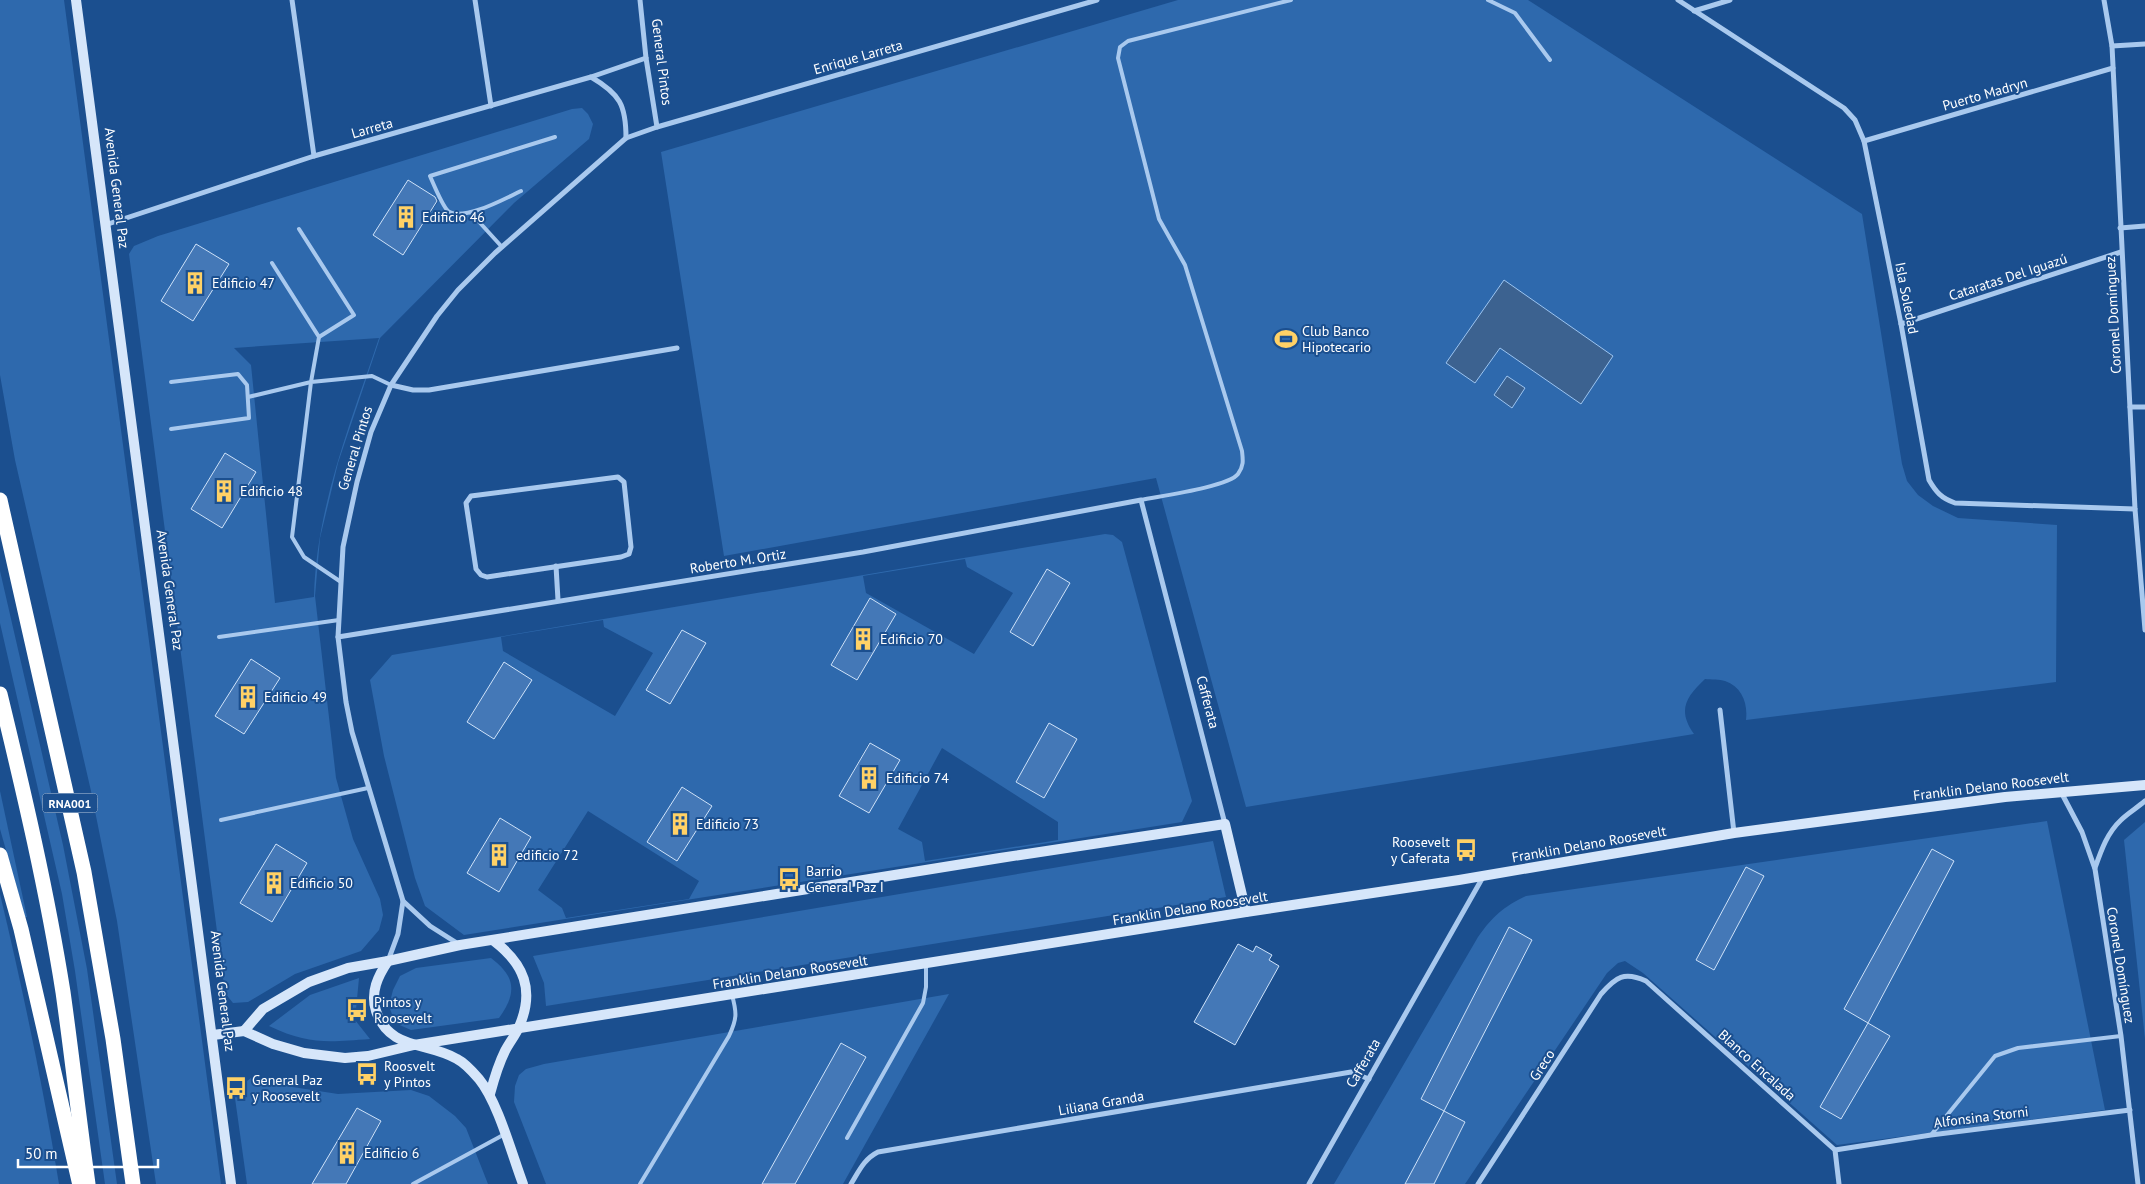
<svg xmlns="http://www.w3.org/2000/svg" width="2145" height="1184" viewBox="0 0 2145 1184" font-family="'PT Sans',sans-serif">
  <rect width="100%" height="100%" fill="#1b4f8f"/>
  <!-- green -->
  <g fill="#2e69ad" fill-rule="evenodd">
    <path d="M0,0H64L221,1184H156L117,921L91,791L15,460L0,375Z"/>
    <path d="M1178,0H1528L1862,214L1902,464L1907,481L1918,495L1933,506L1958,518L2057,525L2056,682L1746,720C1748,703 1742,687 1725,681C1720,679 1711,680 1705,679C1686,697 1677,710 1694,734L1246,807L1156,478L724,556L661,152Z"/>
    <path d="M582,108L588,114L593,124L589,139L514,203L380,338L338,463L320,538L315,596L336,778L353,839L380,899L383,915L379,930L361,951L295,974L248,1002L233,1003L225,993L129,254L134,246L158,236L572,109ZM408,180L439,200L403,255L373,235ZM196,244L229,264L193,321L161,301ZM379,338C351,422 316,507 314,597L275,603L251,365L234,348ZM225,453L256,472L222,528L191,509ZM280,678L244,734L215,716ZM276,844L307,863L272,922L240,903Z"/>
    <path d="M1105,534L1113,535L1122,542L1192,801L1182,822L464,935L425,906L415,878L384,756L370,680L392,655ZM965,559L967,567L1013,593L974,654L866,593L863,576ZM1047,569L1070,583L1032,646L1010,632ZM870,598L896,614L857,680L831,664ZM603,620L604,627L653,653L615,716L503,651L501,637ZM682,630L706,643L647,690ZM504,663L531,680L494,739L467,721ZM1049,724L1077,739L1044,798L1016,782ZM869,743L900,760L869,813L839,796ZM942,748L1058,822V840L925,861L922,842L898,829ZM683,787L712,806L677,861L648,842ZM588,811L699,881L689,899L566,918L562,908L538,890ZM500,818L531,837L499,891L467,873Z"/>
    <path d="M0,571L63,845L87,969L117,1184H105L75,971L62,894L0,623Z"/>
    <path d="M0,791L27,917H25L0,829Z"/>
    <path d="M2047,821L2105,1110L1837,1145L1643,973L1625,961L1618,963L1607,973L1465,1184H1434L1465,1123L1444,1111L1405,1184H1334L1478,937C1493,916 1503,907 1526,896ZM1932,849L1953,861L1868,1023L1844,1009ZM1746,867L1764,877L1713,970L1696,960ZM1508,928L1532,941L1443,1111L1421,1099ZM1868,1023L1889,1036L1841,1119L1820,1107Z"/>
    <path d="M2145,822V1039L2124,840Z"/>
    <path d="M1213,841L1226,897L546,1006L544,983L533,956Z"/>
    <path d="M0,894C23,990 43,1086 59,1184H0Z"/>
    <path d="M491,958C516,977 517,993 499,1018L411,1030L395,1023L389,1006L393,990L400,976L416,968Z"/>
    <path d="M359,978L355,1020L370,1039C328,1042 309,1045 269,1026L310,995Z"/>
    <path d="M949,994L843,1184H795L866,1057L842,1043L762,1184H546L514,1102L515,1086L519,1075L526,1069L544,1064Z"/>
    <path d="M251,1078L260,1082L338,1094L411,1090L429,1096L455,1116L466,1128L488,1184H346L381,1122L357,1108L312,1184H247L234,1091Z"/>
  </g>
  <!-- water -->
  <g fill="#3c6290" stroke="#9cc4f0">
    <path d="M1504,280L1613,356L1581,404L1500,348L1475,383L1446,363Z"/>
    <path d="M1507,376L1525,388L1512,408L1494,395Z"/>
  </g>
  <!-- building -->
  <g fill="#4478b7" stroke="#cfe3fa">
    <path d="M408,180L435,197L437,201L403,255L373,235Z"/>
    <path d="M196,244L229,264L193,321L161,301Z"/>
    <path d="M225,453L256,472L222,528L191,509Z"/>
    <path d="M1047,569L1070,583L1033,646L1010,632Z"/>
    <path d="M870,598L896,614L857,680L831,665Z"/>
    <path d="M682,630L706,643L670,704L646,690Z"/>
    <path d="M251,659L280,678L244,734L215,716Z"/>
    <path d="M504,662L532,680L494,739L467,722Z"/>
    <path d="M1049,723L1077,739L1044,798L1016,782Z"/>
    <path d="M870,743L900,760L869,813L839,796Z"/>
    <path d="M682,787L712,806L677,861L647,842Z"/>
    <path d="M500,818L531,837L499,892L467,873Z"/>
    <path d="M276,844L307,863L272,922L240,903Z"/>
    <path d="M1932,849L1954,861L1868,1023L1844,1009Z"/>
    <path d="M1746,867L1764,876L1714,970L1696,960Z"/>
    <path d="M1509,927L1532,940L1444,1111L1421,1099Z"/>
    <path d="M1238,944L1253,952L1256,946L1272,955L1269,960L1279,966L1235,1045L1194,1022Z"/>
    <path d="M1868,1023L1890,1036L1841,1119L1820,1107Z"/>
    <path d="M841,1043L866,1057L795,1184H762Z"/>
    <path d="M357,1108L381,1121L346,1184H312Z"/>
    <path d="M1444,1111L1465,1122L1434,1184H1405Z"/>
  </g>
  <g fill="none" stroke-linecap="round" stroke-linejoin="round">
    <!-- lane -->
    <g stroke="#a9c9ee" stroke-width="4">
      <path d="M1488,0L1515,13L1550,60"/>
      <path d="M521,191C506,198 463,222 448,211C442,205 434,185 430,176L555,137"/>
      <path d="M471,213L502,247"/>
      <path d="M299,229L354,315L319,337"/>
      <path d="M248,397L311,382L319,337L272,263"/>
      <path d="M171,429L249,418L247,385L238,374L171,382"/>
      <path d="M1141,500C1160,496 1228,487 1238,474C1244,466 1243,460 1242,451L1185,265L1159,219L1118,58L1120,47L1128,41L1291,0"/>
      <path d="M341,582L304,557L292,537L311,382L372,376L391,385"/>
      <path d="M219,637L339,620"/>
      <path d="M221,820L368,788"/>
      <path d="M1931,1135L1995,1056L2018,1048L2121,1036"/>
      <path d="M847,1138L923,1003L926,987V964"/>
      <path d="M413,1184L505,1134"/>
      <path d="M640,1184L729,1036C737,1019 737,1013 732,995"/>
    </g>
    <!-- street -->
    <g stroke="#a9c9ee" stroke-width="5">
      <path d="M292,0L314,156"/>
      <path d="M475,0L491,106"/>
      <path d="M640,0L646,58L657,127"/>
      <path d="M1678,0L1844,108L1855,120L1864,141L1901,324L1929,480C1936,492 1941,498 1955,503L2135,509"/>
      <path d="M2104,0L2112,46L2135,509L2145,630"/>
      <path d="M1694,11L1730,0"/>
      <path d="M2112,46L2145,44"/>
      <path d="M591,77C620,94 626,105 626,138"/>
      <path d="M1864,141L2113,68"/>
      <path d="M105,225L314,156L591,77L646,58"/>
      <path d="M2120,228L2145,226"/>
      <path d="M1901,324L2121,252"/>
      <path d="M391,385L413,390H429L677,348"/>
      <path d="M2130,407H2145"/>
      <path d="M618,477L624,482L631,547L629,554L621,557L487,577L481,575L476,569L466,503L471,496Z"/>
      <path d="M556,566L558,600"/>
      <path d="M338,637L863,552L1141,500L1225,824"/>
      <path d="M1720,710L1734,833"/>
      <path d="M2061,792L2082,832L2095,869L2121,1036L2138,1184"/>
      <path d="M2095,868C2101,851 2107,833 2121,820C2128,813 2137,808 2145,801"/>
      <path d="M403,901L430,926L460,945"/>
      <path d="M388,961L398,934L403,901L352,732L346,702L338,637L343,547L357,482L371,432L391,385L437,316L458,290L495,253L626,138L657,127L1097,0"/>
      <path d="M1835,1150L1931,1135L2130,1110"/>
      <path d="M851,1184C859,1171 864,1159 878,1152L1351,1072L1369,1079"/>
      <path d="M1309,1184L1483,877"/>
      <path d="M1478,1184L1601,994C1616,977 1624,971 1646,981L1835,1150L1839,1184"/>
    </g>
    <!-- secondary -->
    <g stroke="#d6e6fa" stroke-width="10">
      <path d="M76,0L231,1184"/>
      <path d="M388,961C378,976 370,992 376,1011C390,1051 426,1041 457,1059C465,1063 473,1072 479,1079C498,1102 512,1155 523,1184"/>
      <path d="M244,1031L263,1009L309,982L348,968L388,961L460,945L1000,858L1225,824L1246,912"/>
      <path d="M213,1035L244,1031L273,1044L304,1053L345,1058L368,1056L414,1045L1246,912L1459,880L1734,833L2005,797L2145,785"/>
      <path d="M490,1094C494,1079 498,1065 505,1051C509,1043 515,1036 519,1027C535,990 524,964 494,941"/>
    </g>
    <!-- highway -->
    <g stroke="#fff" stroke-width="15">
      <path d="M0,500L84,872L113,1039L133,1184"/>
      <path d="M0,694C24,793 47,891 63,992C72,1056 79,1120 88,1184"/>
      <path d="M0,855L21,929L79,1181"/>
    </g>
  </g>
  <!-- icons -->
  <defs>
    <symbol id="building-bare" viewBox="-9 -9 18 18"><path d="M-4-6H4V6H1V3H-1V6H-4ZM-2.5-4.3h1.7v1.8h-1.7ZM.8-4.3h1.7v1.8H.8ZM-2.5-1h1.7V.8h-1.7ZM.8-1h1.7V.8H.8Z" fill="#ffd166" stroke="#1b4f8f" stroke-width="2.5" paint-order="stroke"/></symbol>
    <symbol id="stadium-bare" viewBox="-9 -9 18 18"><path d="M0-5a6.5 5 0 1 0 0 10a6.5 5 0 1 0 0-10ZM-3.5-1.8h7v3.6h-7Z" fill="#ffd166" stroke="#1b4f8f" stroke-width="2.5" paint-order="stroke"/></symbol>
    <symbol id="bus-bare" viewBox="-9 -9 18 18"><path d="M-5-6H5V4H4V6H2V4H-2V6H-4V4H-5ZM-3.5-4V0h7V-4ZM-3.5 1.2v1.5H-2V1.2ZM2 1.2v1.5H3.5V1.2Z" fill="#ffd166" stroke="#1b4f8f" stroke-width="2.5" paint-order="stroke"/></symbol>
  </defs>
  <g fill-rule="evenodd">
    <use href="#building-bare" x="390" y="201" width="32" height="32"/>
    <use href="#building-bare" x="179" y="267" width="32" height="32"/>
    <use href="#stadium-bare" x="1270" y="323" width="32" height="32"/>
    <use href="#building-bare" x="208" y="475" width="32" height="32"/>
    <use href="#building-bare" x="847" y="623" width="32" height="32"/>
    <use href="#building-bare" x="232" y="681" width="32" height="32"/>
    <use href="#building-bare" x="853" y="762" width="32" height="32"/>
    <use href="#building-bare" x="664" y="808" width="32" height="32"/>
    <use href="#bus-bare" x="1450" y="834" width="32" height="32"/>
    <use href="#building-bare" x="483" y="839" width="32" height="32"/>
    <use href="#bus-bare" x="773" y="863" width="32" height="32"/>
    <use href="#building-bare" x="258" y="867" width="32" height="32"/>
    <use href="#bus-bare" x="341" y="994" width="32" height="32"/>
    <use href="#bus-bare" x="351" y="1058" width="32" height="32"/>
    <use href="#bus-bare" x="220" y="1072" width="32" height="32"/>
    <use href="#building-bare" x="331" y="1137" width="32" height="32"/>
  </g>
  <g text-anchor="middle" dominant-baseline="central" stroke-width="4" stroke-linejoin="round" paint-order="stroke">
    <!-- shield labels -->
    <rect fill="#1b4f8f" stroke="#bbcadd" stroke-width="1" x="42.5" y="793.5" width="55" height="19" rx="4"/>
    <g font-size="12" font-weight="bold" fill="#fff">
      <text x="70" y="803">RNA001</text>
    </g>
    <!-- street labels -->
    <g font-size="14" fill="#fff" stroke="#1b4f8f">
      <text transform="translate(858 57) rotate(-16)">Enrique Larreta</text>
      <text transform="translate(662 62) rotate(83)">General Pintos</text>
      <text transform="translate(1985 94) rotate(-16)">Puerto Madryn</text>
      <text transform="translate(372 128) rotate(-16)">Larreta</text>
      <text transform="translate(117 188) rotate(83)">Avenida General Paz</text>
      <text transform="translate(2008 277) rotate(-18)">Cataratas Del Iguazú</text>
      <text transform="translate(1907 298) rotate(79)">Isla Soledad</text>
      <text transform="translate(2113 315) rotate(-93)">Coronel Domínguez</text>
      <text transform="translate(355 448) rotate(-73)">General Pintos</text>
      <text transform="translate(738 561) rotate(-9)">Roberto M. Ortiz</text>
      <text transform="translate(170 590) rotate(82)">Avenida General Paz</text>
      <text transform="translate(1208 702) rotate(75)">Cafferata</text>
      <text transform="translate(1991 786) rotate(-7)">Franklin Delano Roosevelt</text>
      <text transform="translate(1589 844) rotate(-10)">Franklin Delano Roosevelt</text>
      <text transform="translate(1190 908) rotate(-9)">Franklin Delano Roosevelt</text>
      <text transform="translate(2121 965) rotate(81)">Coronel Domínguez</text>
      <text transform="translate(790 972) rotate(-9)">Franklin Delano Roosevelt</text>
      <text transform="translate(223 991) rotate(83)">Avenida General Paz</text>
      <text transform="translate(1363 1063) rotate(-60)">Cafferata</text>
      <text transform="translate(1542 1065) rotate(-57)">Greco</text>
      <text transform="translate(1757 1065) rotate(42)">Blanco Encalada</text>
      <text transform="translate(1101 1103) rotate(-10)">Liliana Granda</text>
      <text transform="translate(1981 1117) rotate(-7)">Alfonsina Storni</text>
    </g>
    <!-- poi labels -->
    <g font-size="14" fill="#fff" stroke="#1b4f8f" text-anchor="start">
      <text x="422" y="217">Edificio 46</text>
      <text x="212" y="283">Edificio 47</text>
      <text x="1302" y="331">Club Banco<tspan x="1302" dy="16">Hipotecario</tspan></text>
      <text x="240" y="491">Edificio 48</text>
      <text x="880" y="639">Edificio 70</text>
      <text x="264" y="697">Edificio 49</text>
      <text x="886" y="778">Edificio 74</text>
      <text x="696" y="824">Edificio 73</text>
      <text x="1450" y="842" text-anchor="end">Roosevelt<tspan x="1450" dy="16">y Caferata</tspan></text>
      <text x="516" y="855">edificio 72</text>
      <text x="806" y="871">Barrio<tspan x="806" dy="16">General Paz I</tspan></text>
      <text x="290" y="883">Edificio 50</text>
      <text x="374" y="1002">Pintos y<tspan x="374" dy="16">Roosevelt</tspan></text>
      <text x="384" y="1066">Roosvelt<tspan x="384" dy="16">y Pintos</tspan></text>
      <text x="252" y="1080">General Paz<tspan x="252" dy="16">y Roosevelt</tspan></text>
      <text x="364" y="1153">Edificio 6</text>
    </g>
  </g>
  <!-- scale -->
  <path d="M18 1159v8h140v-8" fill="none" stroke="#ffffff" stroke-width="2.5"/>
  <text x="25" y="1159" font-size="15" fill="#ffffff" stroke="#1b4f8f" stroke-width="4" paint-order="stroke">50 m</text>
</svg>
